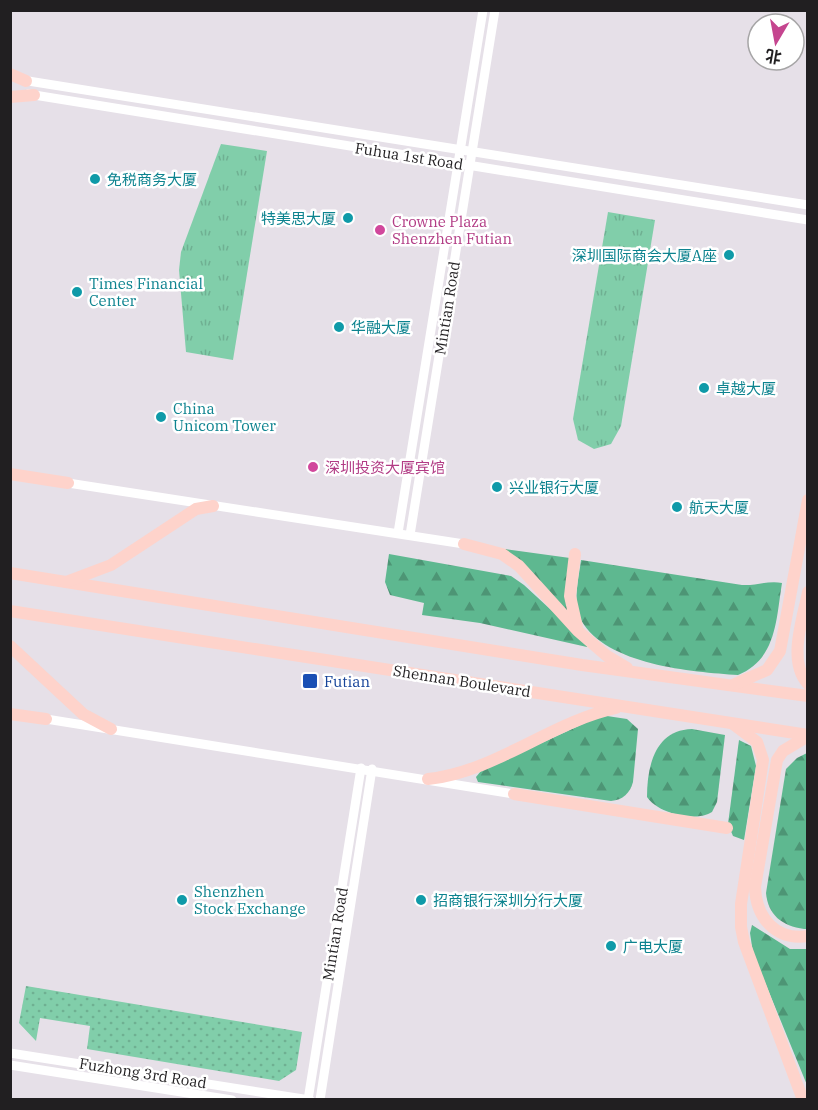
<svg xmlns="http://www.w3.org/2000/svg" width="818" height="1110" viewBox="0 0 818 1110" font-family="'IBM Plex Serif','Noto Sans SC',serif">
  <defs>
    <pattern id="grass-tufts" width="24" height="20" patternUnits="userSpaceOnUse" patternTransform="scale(1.5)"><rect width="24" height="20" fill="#81ceaa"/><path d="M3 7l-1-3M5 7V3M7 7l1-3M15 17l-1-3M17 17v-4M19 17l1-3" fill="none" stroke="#6fb092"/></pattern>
    <pattern id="forest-firs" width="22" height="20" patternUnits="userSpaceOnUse" patternTransform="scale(1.5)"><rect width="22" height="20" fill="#5eb890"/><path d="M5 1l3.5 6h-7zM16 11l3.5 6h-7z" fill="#4d9575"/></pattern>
    <pattern id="garden-dots" width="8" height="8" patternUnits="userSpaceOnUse" patternTransform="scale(1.5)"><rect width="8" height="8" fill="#81ceaa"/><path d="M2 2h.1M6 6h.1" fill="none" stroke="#6fb092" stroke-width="1.8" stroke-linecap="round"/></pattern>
  </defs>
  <rect width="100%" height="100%" fill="#e6e0e8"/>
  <!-- grass -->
  <g fill="url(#grass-tufts)">
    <path d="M221,144L267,151L233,360L186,352L179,270L181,252Z"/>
    <path d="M608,212L655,220L621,426L611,444L594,449L578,440L573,419Z"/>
  </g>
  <!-- forest -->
  <g fill="url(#forest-firs)">
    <path d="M504,549L570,558L567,613Z"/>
    <path d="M389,554L511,576L524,585L588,644L587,647L480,623L422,615L424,603L390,595L385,582Z"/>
    <path d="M581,560L742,585C756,586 769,580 782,583C776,619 777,659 738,675C692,672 606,665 581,620C572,604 579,577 581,560Z"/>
    <path d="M607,716L627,719L638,729L633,782C630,793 623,800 611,801L478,782L476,777L481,771L598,717Z"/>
    <path d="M692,729L725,735L717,802L712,812C696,823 657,813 647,797C647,766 655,730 692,729Z"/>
    <path d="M739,740L751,746L756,766L744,840L733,836L728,824Z"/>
    <path d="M807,753L808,929H804C782,926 768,915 766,893L786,769L797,758Z"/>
    <path d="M752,925L790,949H807V1085L753,953L750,933Z"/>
  </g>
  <!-- garden -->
  <path fill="url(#garden-dots)" d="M26,986L302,1032L296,1070L279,1081L87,1049L90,1026L40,1018L36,1041L19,1023Z"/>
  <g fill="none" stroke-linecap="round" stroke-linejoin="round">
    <!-- tertiary -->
    <g stroke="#fff" stroke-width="9">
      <path d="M22,80L808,205"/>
      <path d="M28,94L808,220"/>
      <path d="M68,483L464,544"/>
      <path d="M398,533L483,10"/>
      <path d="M410,535L495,10"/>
      <path d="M46,719L514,794"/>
      <path d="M10,1053L310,1100"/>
      <path d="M10,1065L232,1100"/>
      <path d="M308,1100L361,768"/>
      <path d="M320,1100L372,769"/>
    </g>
    <!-- primary -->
    <g stroke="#fed3cb" stroke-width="12">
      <path d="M10,74L26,81"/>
      <path d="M10,97L34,95"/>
      <path d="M10,474L68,483"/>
      <path d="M464,544L502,554L519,566L578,631L607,656L627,668"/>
      <path d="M575,554L570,596L577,627"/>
      <path d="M10,573L582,665L808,696"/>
      <path d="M66,582L111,565L196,509L213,506"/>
      <path d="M808,592C803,619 787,661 808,684"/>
      <path d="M10,611L808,735"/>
      <path d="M10,646L83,714L111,729"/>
      <path d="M735,684L767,670L780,651L808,500"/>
      <path d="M10,714L46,719"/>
      <path d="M733,724L757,742L763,760L741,904V927L744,942L803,1100"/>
      <path d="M808,736L783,751L777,760L755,887C756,917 775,941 808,936"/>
      <path d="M428,779C495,772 551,722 616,708"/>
      <path d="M514,794L727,828"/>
    </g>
  </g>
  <!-- markers -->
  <g fill="#0f9aa8" stroke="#fff" stroke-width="2">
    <circle cx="95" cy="179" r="6"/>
    <circle cx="348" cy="218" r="6"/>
    <circle cx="729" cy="255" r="6"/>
    <circle cx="77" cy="292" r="6"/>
    <circle cx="339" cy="327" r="6"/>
    <circle cx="704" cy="388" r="6"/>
    <circle cx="161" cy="417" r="6"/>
    <circle cx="497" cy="487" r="6"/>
    <circle cx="677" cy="507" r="6"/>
    <circle cx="182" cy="900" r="6"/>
    <circle cx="421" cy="900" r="6"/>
    <circle cx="611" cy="946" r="6"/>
  </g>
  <g fill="#d1479c" stroke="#fff" stroke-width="2">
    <circle cx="380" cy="230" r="6"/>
    <circle cx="313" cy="467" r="6"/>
  </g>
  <rect fill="#1a4fb4" stroke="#fff" stroke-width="2" x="302" y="673" width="16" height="16" rx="3"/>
  <g text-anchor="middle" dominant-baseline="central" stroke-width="5" stroke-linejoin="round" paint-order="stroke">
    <!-- street labels -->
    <g font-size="15" fill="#211f21" stroke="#fff">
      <text transform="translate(409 156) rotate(9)">Fuhua 1st Road</text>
      <text transform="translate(447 308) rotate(-81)">Mintian Road</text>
      <text transform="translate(462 681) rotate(9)">Shennan Boulevard</text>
      <text transform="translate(335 934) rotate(-81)">Mintian Road</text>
      <text transform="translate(143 1073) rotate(9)">Fuzhong 3rd Road</text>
    </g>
    <!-- culture labels -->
    <g font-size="15" fill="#0d838f" stroke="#fff" text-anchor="start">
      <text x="107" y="179">免税商务大厦</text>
      <text x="336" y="218" text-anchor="end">特美思大厦</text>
      <text x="717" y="255" text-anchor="end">深圳国际商会大厦A座</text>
      <text x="89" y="283">Times Financial<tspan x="89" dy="17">Center</tspan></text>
      <text x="351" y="327">华融大厦</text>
      <text x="716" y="388">卓越大厦</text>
      <text x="173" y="408">China<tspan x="173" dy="17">Unicom Tower</tspan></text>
      <text x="509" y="487">兴业银行大厦</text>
      <text x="689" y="507">航天大厦</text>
      <text x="194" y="891">Shenzhen<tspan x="194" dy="17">Stock Exchange</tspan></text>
      <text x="433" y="900">招商银行深圳分行大厦</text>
      <text x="623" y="946">广电大厦</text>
    </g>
    <!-- hotel labels -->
    <g font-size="15" fill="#b23c85" stroke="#fff" text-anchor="start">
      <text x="392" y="221">Crowne Plaza<tspan x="392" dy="17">Shenzhen Futian</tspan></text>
      <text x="325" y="467">深圳投资大厦宾馆</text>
    </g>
    <!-- transit labels -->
    <g font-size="15" fill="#164399" stroke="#fff" text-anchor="start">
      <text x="324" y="681">Futian</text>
    </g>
  </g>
  <!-- border -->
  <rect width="818" height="1110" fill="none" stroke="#211f21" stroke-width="24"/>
  <!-- north arrow -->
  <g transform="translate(776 42) rotate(190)"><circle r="28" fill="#ffffff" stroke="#a6a5a6" stroke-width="1.5"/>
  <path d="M0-4.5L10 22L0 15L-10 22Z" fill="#c5458f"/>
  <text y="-9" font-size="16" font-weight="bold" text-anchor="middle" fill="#211f21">北</text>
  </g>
</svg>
